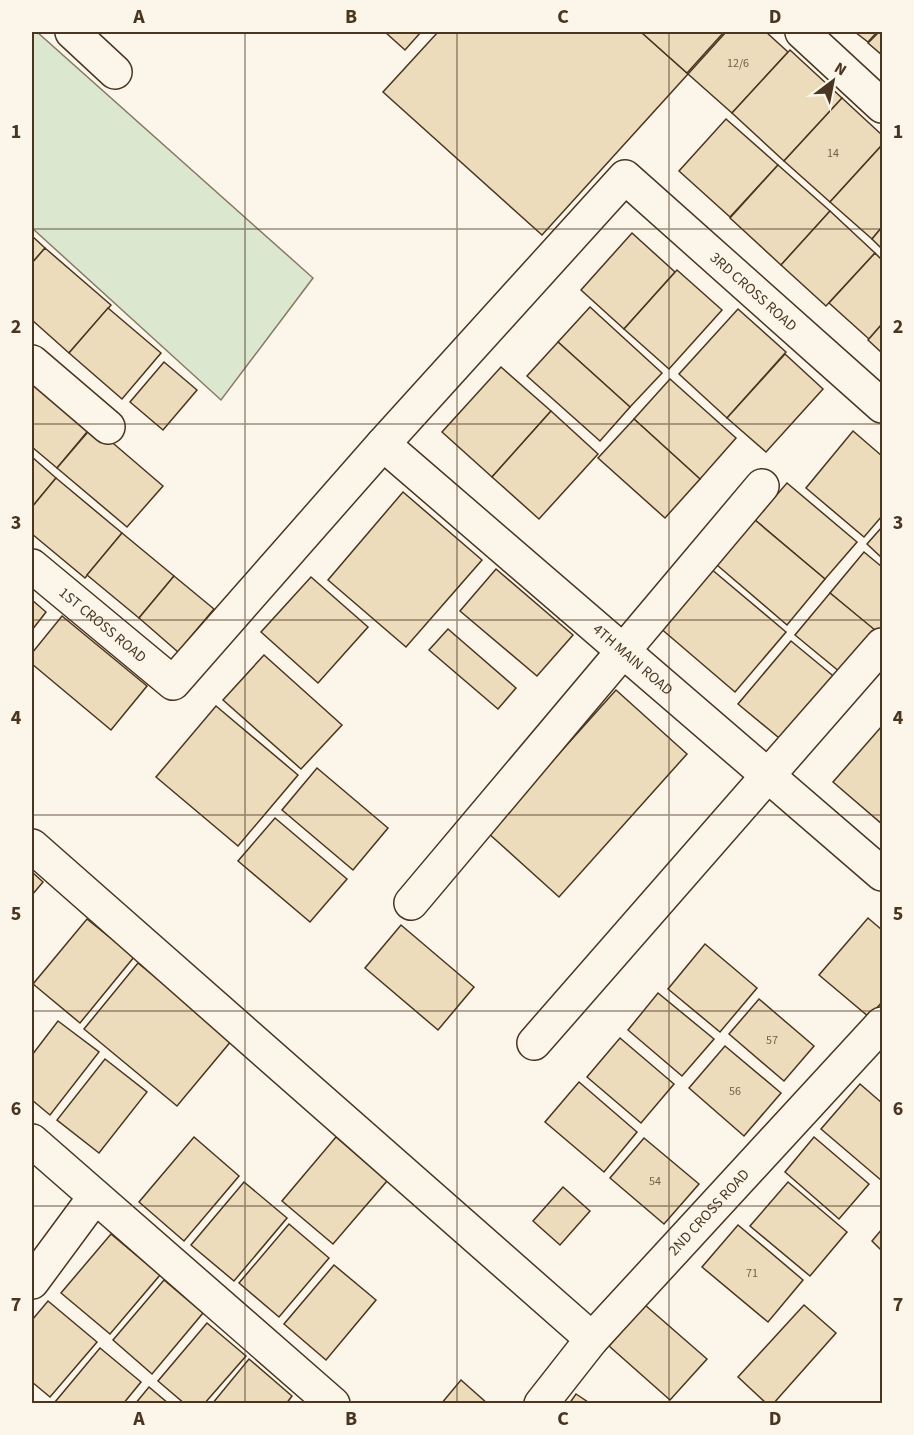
<svg xmlns="http://www.w3.org/2000/svg" width="914" height="1435" viewBox="0 0 914 1435" font-family="'Source Sans 3',sans-serif">
  <rect width="100%" height="100%" fill="#fbf6e9"/>
  <!-- green -->
  <path fill="#dce7d0" stroke="#887966" stroke-width="1.5" d="M32,32H37L313,278L221,400L32,228Z"/>
  <!-- building -->
  <g fill="#ecdcbc" stroke="#4a3520" stroke-width="1.5">
    <path d="M385,32H421L405,50Z"/>
    <path d="M438,32H641L688,74L542,235L383,92Z"/>
    <path d="M641,32H724L687,73Z"/>
    <path d="M726,32H766L788,52L732,113L688,74Z"/>
    <path d="M855,32H877L868,42Z"/>
    <path d="M879,32H882V55L868,43Z"/>
    <path d="M790,50L842,98L784,161L732,113Z"/>
    <path d="M842,98L882,135V145L830,202L784,161Z"/>
    <path d="M726,119L778,165L730,217L679,171Z"/>
    <path d="M882,145V227L872,239L830,202Z"/>
    <path d="M778,165L830,211L781,265L730,218Z"/>
    <path d="M830,211L875,253L826,306L781,265Z"/>
    <path d="M882,227V249L872,239Z"/>
    <path d="M632,233L675,272L624,329L581,290Z"/>
    <path d="M32,236L45,248L32,263Z"/>
    <path d="M45,248L111,305L69,353L32,320V263Z"/>
    <path d="M875,253L882,260V324L869,339L829,303Z"/>
    <path d="M677,270L722,310L669,369L624,329Z"/>
    <path d="M590,307L662,373L630,407L558,342Z"/>
    <path d="M108,308L161,353L122,399L69,353Z"/>
    <path d="M738,309L786,352L727,418L679,374Z"/>
    <path d="M882,324V353L868,340Z"/>
    <path d="M558,342L630,407L600,441L527,376Z"/>
    <path d="M785,354L823,389L766,452L727,418Z"/>
    <path d="M164,362L197,390L163,430L130,402Z"/>
    <path d="M501,367L551,411L492,477L442,432Z"/>
    <path d="M670,379L736,438L700,479L634,419Z"/>
    <path d="M32,380L92,426L57,468L32,447Z"/>
    <path d="M551,411L598,454L539,519L492,477Z"/>
    <path d="M634,419L700,479L665,518L598,458Z"/>
    <path d="M93,426L163,486L127,527L57,468Z"/>
    <path d="M853,431L882,456V516L864,537L806,488Z"/>
    <path d="M32,457L56,478L32,507Z"/>
    <path d="M56,478L122,533L85,578L32,534V507Z"/>
    <path d="M787,483L857,542L825,579L755,520Z"/>
    <path d="M403,492L482,560L406,647L328,580Z"/>
    <path d="M755,520L825,579L787,625L717,565Z"/>
    <path d="M882,527V558L867,544Z"/>
    <path d="M122,533L174,576L139,618L87,575Z"/>
    <path d="M864,552L882,567V630L879,634L830,593Z"/>
    <path d="M710,568L786,632L735,692L659,627Z"/>
    <path d="M496,569L573,635L537,676L460,611Z"/>
    <path d="M174,576L214,609L178,652L139,618Z"/>
    <path d="M311,577L368,627L318,683L261,632Z"/>
    <path d="M830,593L881,635L846,677L795,635Z"/>
    <path d="M32,600L46,612L32,630Z"/>
    <path d="M62,616L147,686L111,730L32,664V653Z"/>
    <path d="M448,629L516,688L498,709L429,650Z"/>
    <path d="M791,641L843,684L790,747L738,704Z"/>
    <path d="M264,655L342,725L301,769L223,700Z"/>
    <path d="M616,690L687,754L559,897L488,833Z"/>
    <path d="M216,706L298,775L238,846L156,777Z"/>
    <path d="M882,726V824L833,782Z"/>
    <path d="M317,768L388,828L353,870L282,810Z"/>
    <path d="M275,818L347,879L310,922L238,861Z"/>
    <path d="M32,872L43,882L32,895Z"/>
    <path d="M868,918L882,930V1002L869,1017L819,975Z"/>
    <path d="M87,919L134,957L80,1023L33,984Z"/>
    <path d="M401,925L474,987L438,1030L365,968Z"/>
    <path d="M705,944L757,988L720,1032L668,989Z"/>
    <path d="M138,963L232,1040L177,1106L84,1029Z"/>
    <path d="M658,993L714,1039L682,1076L628,1030Z"/>
    <path d="M759,999L814,1046L784,1081L729,1034Z"/>
    <path d="M58,1021L99,1052L50,1115L32,1100V1055Z"/>
    <path d="M620,1038L674,1084L641,1123L587,1077Z"/>
    <path d="M725,1046L781,1093L744,1136L689,1088Z"/>
    <path d="M105,1059L147,1092L99,1153L57,1120Z"/>
    <path d="M579,1082L637,1132L604,1172L545,1122Z"/>
    <path d="M860,1084L882,1103V1181L821,1129Z"/>
    <path d="M194,1137L239,1176L184,1241L139,1202Z"/>
    <path d="M336,1137L387,1181L333,1244L282,1201Z"/>
    <path d="M814,1137L869,1184L839,1219L785,1172Z"/>
    <path d="M644,1138L699,1184L664,1224L610,1178Z"/>
    <path d="M244,1182L287,1218L234,1281L191,1245Z"/>
    <path d="M788,1182L847,1232L810,1276L750,1226Z"/>
    <path d="M563,1187L590,1211L560,1245L533,1221Z"/>
    <path d="M289,1224L329,1258L279,1317L239,1283Z"/>
    <path d="M738,1225L803,1280L768,1322L702,1267Z"/>
    <path d="M882,1229V1251L872,1241Z"/>
    <path d="M111,1234L160,1275L110,1334L61,1293Z"/>
    <path d="M334,1265L376,1300L326,1360L284,1324Z"/>
    <path d="M164,1280L203,1313L152,1374L113,1340Z"/>
    <path d="M48,1301L97,1342L50,1397L32,1382V1320Z"/>
    <path d="M645,1305L707,1359L670,1400L609,1346Z"/>
    <path d="M804,1305L836,1333L773,1404H767L738,1377Z"/>
    <path d="M207,1323L246,1356L204,1404H185L158,1381Z"/>
    <path d="M100,1348L141,1382L123,1404H57L55,1402Z"/>
    <path d="M249,1359L292,1396L286,1404H212Z"/>
    <path d="M461,1380L488,1404H441Z"/>
    <path d="M149,1387L169,1404H135Z"/>
    <path d="M576,1394L591,1404H569Z"/>
  </g>
  <g fill="none" stroke-linecap="round" stroke-linejoin="round">
    <defs>
      <g id="minor">
        <path d="M72,32L115,72"/>
        <path d="M32,362L108,427"/>
        <path id="s1" d="M383,444L882,874"/>
        <path id="s2" d="M32,566L173,683L383,444L625,177L882,406"/>
        <path d="M32,846L592,1339"/>
        <path d="M411,903L762,486"/>
        <path d="M534,1043L882,645"/>
        <path d="M32,1141L333,1404"/>
        <path d="M32,1282L94,1198"/>
        <path id="s3" d="M541,1404L592,1339L882,1024"/>
      </g>
      <path id="tertiary" d="M802,32L882,106"/>
    </defs>
    <!-- minor casing -->
    <use href="#minor" stroke="#4a3520" stroke-width="36"/>
    <!-- tertiary casing -->
    <use href="#tertiary" stroke="#4a3520" stroke-width="36"/>
    <!-- minor -->
    <use href="#minor" stroke="#fbf6e9" stroke-width="33"/>
    <!-- tertiary -->
    <use href="#tertiary" stroke="#fbf6e9" stroke-width="33"/>
  </g>
  <!-- grid -->
  <path fill="none" stroke="#4a3520" stroke-width="1.5" stroke-opacity="0.55" d="M245,32V1404M457,32V1404M669,32V1404M32,229H882M32,424H882M32,620H882M32,815H882M32,1011H882M32,1206H882"/>
  <g text-anchor="middle" dominant-baseline="central" stroke-width="4.5" stroke-linejoin="round" paint-order="stroke">
    <!-- number labels -->
    <g font-size="12" fill="#725f47">
      <text x="738" y="63">12/6</text>
      <text x="833" y="153">14</text>
      <text x="772" y="1040">57</text>
      <text x="735" y="1091">56</text>
      <text x="655" y="1181">54</text>
      <text x="752" y="1273">71</text>
    </g>
    <!-- street labels -->
    <g font-size="15" fill="#4a3520" stroke="#fbf6e9">
      <text stroke="none"><textPath href="#s2" startOffset="1034">3RD CROSS ROAD</textPath></text>
      <text stroke="none"><textPath href="#s2" startOffset="92">1ST CROSS ROAD</textPath></text>
      <text stroke="none"><textPath href="#s1" startOffset="330">4TH MAIN ROAD</textPath></text>
      <text stroke="none"><textPath href="#s3" startOffset="255">2ND CROSS ROAD</textPath></text>
    </g>
  </g>
  <!-- border -->
  <rect width="914" height="1435" fill="none" stroke="#fbf6e9" stroke-width="66"/>
  <!-- north arrow -->
  <g transform="translate(833 81) rotate(32)" stroke="#fbf6e9" stroke-width="4.5" paint-order="stroke">
  <path d="M0-4.5L10 22L0 15L-10 22Z" fill="#4a3520"/>
  <text y="-9" font-size="16" font-weight="bold" text-anchor="middle" fill="#4a3520">N</text>
  </g>
  <rect x="33" y="33" width="848" height="1369" fill="none" stroke="#4a3520" stroke-width="2"/>
  <g font-size="20" text-anchor="middle" font-weight="bold" fill="#4a3520">
    <text x="139" y="23">A</text>
    <text x="351" y="23">B</text>
    <text x="563" y="23">C</text>
    <text x="775" y="23">D</text>
    <text x="16" y="138">1</text>
    <text x="898" y="138">1</text>
    <text x="16" y="333">2</text>
    <text x="898" y="333">2</text>
    <text x="16" y="529">3</text>
    <text x="898" y="529">3</text>
    <text x="16" y="724">4</text>
    <text x="898" y="724">4</text>
    <text x="16" y="920">5</text>
    <text x="898" y="920">5</text>
    <text x="16" y="1115">6</text>
    <text x="898" y="1115">6</text>
    <text x="16" y="1311">7</text>
    <text x="898" y="1311">7</text>
    <text x="139" y="1425">A</text>
    <text x="351" y="1425">B</text>
    <text x="563" y="1425">C</text>
    <text x="775" y="1425">D</text>
  </g>
</svg>
